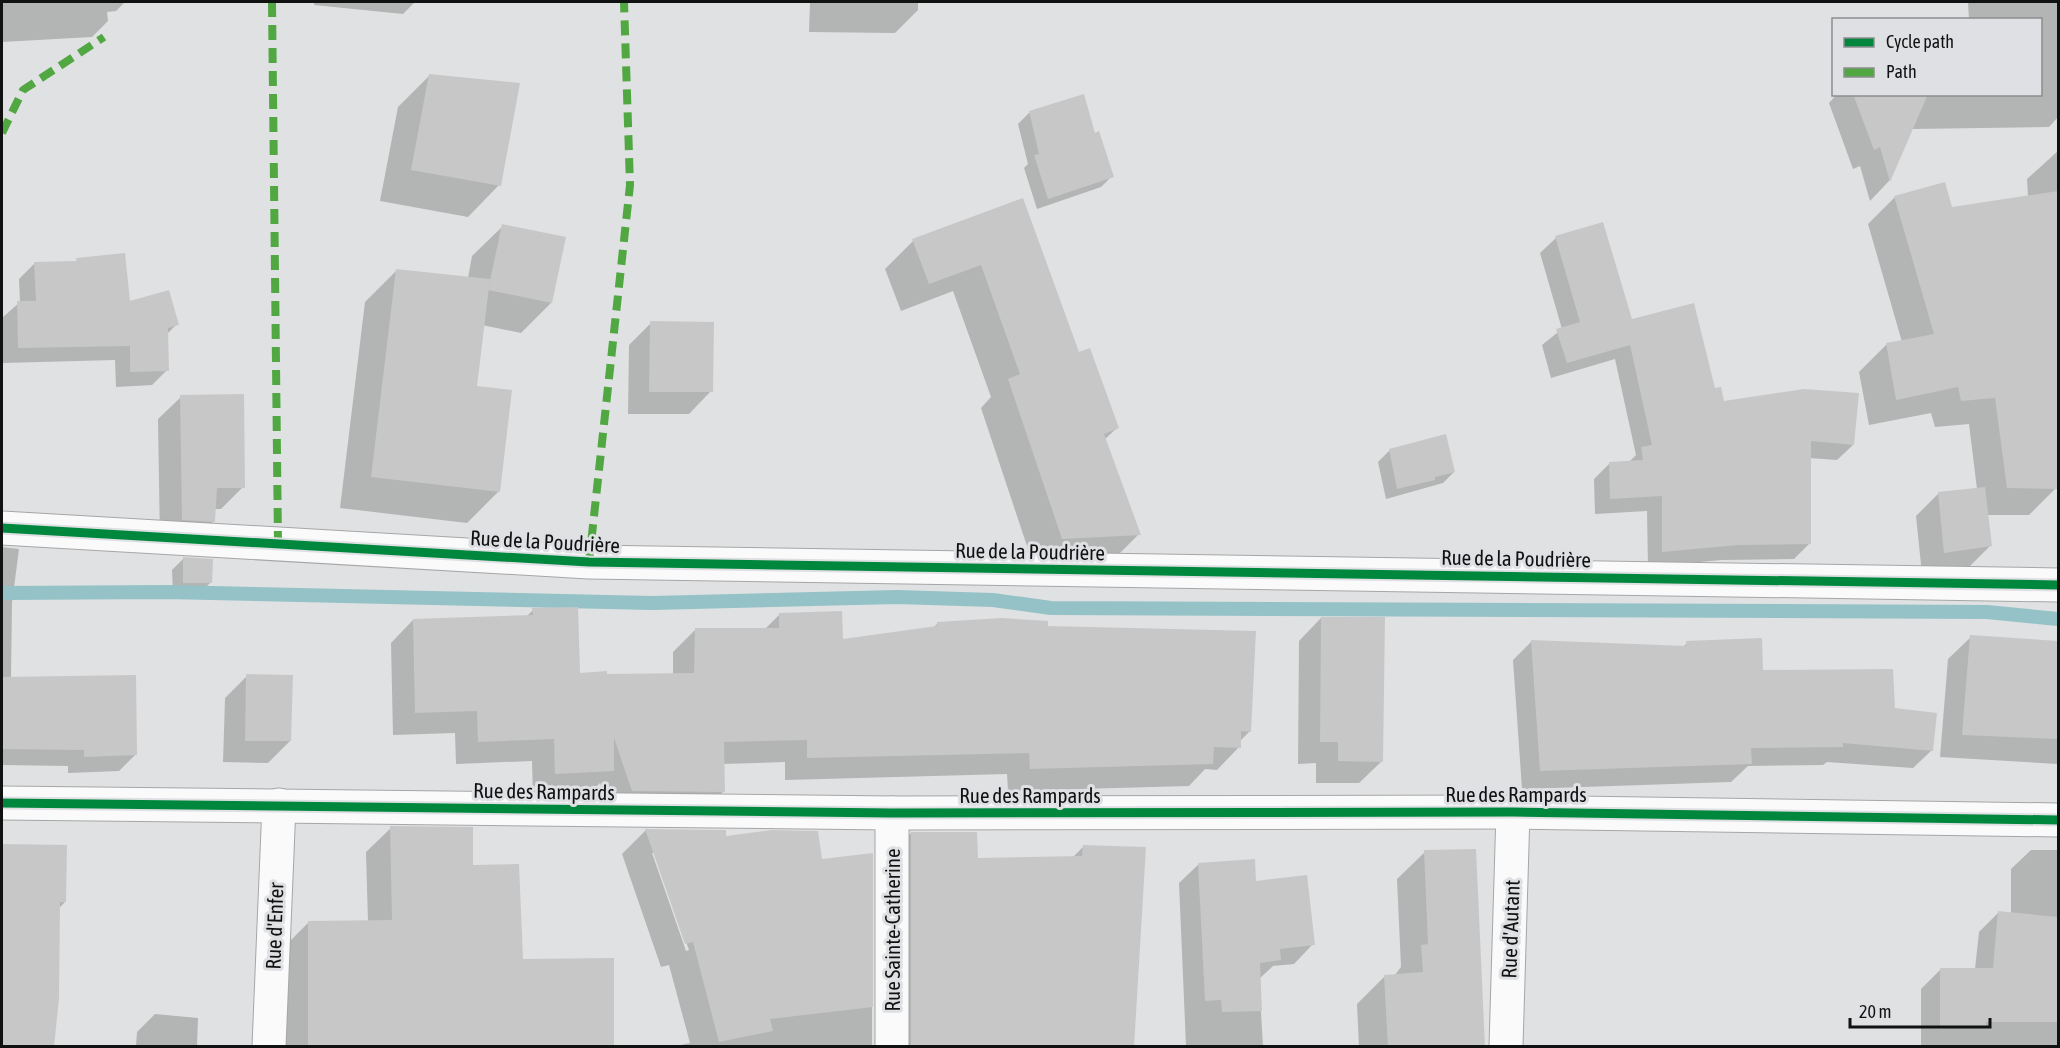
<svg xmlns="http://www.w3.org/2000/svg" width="2060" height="1048" viewBox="0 0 2060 1048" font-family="'Asap Condensed',sans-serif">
  <rect width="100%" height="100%" fill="#e0e1e2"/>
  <!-- shadow -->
  <g fill="#0003" fill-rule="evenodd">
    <path d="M2,2H125L116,11L107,12L108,21L92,37L2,42Z"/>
    <path d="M314,2H415L403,14L314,5Z"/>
    <path d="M810,2H918V10L895,33L809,32Z"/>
    <path d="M1968,2H2058V117L2049,127L1912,129L1889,181L1870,201L1860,166L1853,169L1829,103L1837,94H2040V20H1969Z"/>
    <path d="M430,75L499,185L468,217L380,201L398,107Z"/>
    <path d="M1083,96L1094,135L1112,176L1101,187L1037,209L1024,168L1028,164L1018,124L1029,113Z"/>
    <path d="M2058,151V480L2056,488L2029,515H1987L1990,546L1968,568L1922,574L1916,516L1938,494L1977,489L1969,424L1935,427L1931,413L1869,425L1859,372L1886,345L1902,342L1868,224L1895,197L1951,208L2028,197L2027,179Z"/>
    <path d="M1022,200L1078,354L1117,428L1104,440L1139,534L1111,562L1034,567L981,408L991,397L953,291L901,311L885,269L913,241Z"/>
    <path d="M503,226L551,303L521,333L482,325L475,387L499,491L467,523L340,508L365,302L397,270L468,278L472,256Z"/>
    <path d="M1556,238L1631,321L1714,390L1722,403L1853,445L1837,460L1809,458L1810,543L1794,559L1721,560L1648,567L1647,511L1595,514L1594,479L1609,464L1628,463L1636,455L1615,359L1551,378L1542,345L1562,329L1540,253Z"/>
    <path d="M124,255L129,303L177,324L166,335L167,370L152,385L116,387L115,360L3,363L2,318L20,302L19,279L35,263H74L77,260Z"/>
    <path d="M651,323L711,391L689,414H628L629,345Z"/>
    <path d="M181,397L243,487L221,509H214V521L192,543L160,541L158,419Z"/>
    <path d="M1389,451L1454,472L1443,483L1386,499L1378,462Z"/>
    <path d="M2,547L19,549L12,603L11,679L135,755L119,771L68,773V766L2,765Z"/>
    <path d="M183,559L210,583L199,594L173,593L172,570Z"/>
    <path d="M533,610L579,674L606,675L673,674V652L696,629H765L780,614L841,640L933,628L938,623L1046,627L1250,731L1239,742V747L1217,770L1205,769L1189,786L1008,791L1007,774L785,780V762L723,764V792L701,814L610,813L600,783L590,793L533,796L532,761L456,764L455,733L393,735L391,643L413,620L526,617Z"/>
    <path d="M1321,618L1382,761L1359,783H1316V763L1298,764L1299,641Z"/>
    <path d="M1971,637L2058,644V764L1940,757L1948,659Z"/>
    <path d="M1532,641L1683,647L1687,643L1762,671L1894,709L1932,750L1913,768L1827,762L1823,765L1748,766L1731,782L1522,789L1513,660Z"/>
    <path d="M247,676L290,741L268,763L223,762L225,698Z"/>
    <path d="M391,828L471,867L521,960L612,1046H284L285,946L309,922H368L366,852Z"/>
    <path d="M646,830L724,838L820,861L872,855V1046H676L690,1043L669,965L661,967L622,854ZM652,853H655L689,950L686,951Z"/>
    <path d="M911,833L976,860L1072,858L1084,846L1132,1046H887V857Z"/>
    <path d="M2,845L65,846V902L59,908L52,1046H2Z"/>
    <path d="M2031,850H2058V1046H1921V989L1941,969H1975L1979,932L1999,912L2011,914V869Z"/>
    <path d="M1425,852L1484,1046H1359L1357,1004L1384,977L1394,976L1401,967L1397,879Z"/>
    <path d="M1199,864L1255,883L1313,944L1294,964L1273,966L1259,979L1263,1046H1186L1179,883Z"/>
    <path d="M155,1014L198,1018L197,1046H136L137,1032Z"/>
  </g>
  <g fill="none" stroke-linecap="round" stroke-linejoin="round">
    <!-- stream -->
    <path stroke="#94c2c6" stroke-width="14" d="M2,593L166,592L652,603L897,597L993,600L1051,608L1987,612L2058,619"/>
  </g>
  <!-- building -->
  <g fill="#c8c7c8">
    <path d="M429,74L520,83L501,186L411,170Z"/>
    <path d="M1084,94L1095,133L1099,131L1114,177L1048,199L1034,155L1039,154L1029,111Z"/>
    <path d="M1853,94H1928L1890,182L1880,147L1874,150Z"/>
    <path d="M1945,182L1952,207L2058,191V489L2007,488L1995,398L1961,401L1958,387L1896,400L1886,343L1934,334L1894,196Z"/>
    <path d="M1023,198L1079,352L1090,348L1119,428L1104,434L1141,535L1062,539L1008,379L1020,374L981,265L929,284L912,239Z"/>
    <path d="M1603,222L1632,319L1694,303L1715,388L1721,387L1724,401L1804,389L1859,393L1854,445L1811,441V544L1738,545L1662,552V496L1610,499L1609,462L1643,460L1641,447L1652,445L1630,345L1567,363L1556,329L1580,322L1555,236Z"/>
    <path d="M502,224L566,237L552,303L488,290Z"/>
    <path d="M125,253L130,301L169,290L179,325L168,328L169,371L130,372V346L18,348L17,301H36L34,262L77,261L76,258Z"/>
    <path d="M396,269L490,279L477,386L512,390L500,492L371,477Z"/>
    <path d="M650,321L714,322L713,392H649Z"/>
    <path d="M244,394L245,488H217L215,522L182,520L180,395Z"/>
    <path d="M1446,434L1455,472L1435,477V480L1397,489L1389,449Z"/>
    <path d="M1985,487L1992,546L1944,553L1938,492Z"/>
    <path d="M183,557L213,559L212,583H183Z"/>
    <path d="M578,607L580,673L607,671V674L694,673L695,628H779V613L842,611L843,639L937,626V622L1002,618L1048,621V626L1256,631L1251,732L1241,731V748L1214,747L1213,764L1030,769L1029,753L807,758V740L724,742L725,792L632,791L614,738V771L555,774L554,739L478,742L477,711L415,713L413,619L533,615L532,608Z"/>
    <path d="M1321,617H1385L1383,762L1338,761V742H1320Z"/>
    <path d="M1970,635L2058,641V739L1962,735Z"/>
    <path d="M1762,638L1763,670L1893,669L1895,708L1937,713L1933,751L1843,743V747L1751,748L1752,764L1540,771L1531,640L1686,646V641Z"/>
    <path d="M246,674L293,675L291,741H245Z"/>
    <path d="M136,675L137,755L84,757V750L2,749V677Z"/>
    <path d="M390,826L473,827V865L519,864L523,959L614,958V1047L308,1046V921L392,920Z"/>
    <path d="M645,829L726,830V836L772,830L818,831L822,859L873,853V1007L770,1019L773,1031L719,1042L693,942L685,944Z"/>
    <path d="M911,832H977L978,858L1082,856L1083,845L1146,847L1134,1047H911Z"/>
    <path d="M2,844L67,845L66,902H60L59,998L54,1047H2Z"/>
    <path d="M1476,849L1485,1047H1388L1384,975L1423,972L1421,945L1428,944L1424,850Z"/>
    <path d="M1255,859L1256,881L1307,875L1315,945L1280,949L1281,960L1260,963L1262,1011L1222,1012L1221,1000L1205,1001L1198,863Z"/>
    <path d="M1998,911L2058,917V1022H1986V1026H1940V968H1993Z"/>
  </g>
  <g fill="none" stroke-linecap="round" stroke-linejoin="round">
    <defs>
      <g id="minor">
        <path d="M2,528L589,562L2058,585"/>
        <path d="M2,803L892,813L1513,812L2058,820"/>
        <path d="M892,813V1046"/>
        <path d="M269,1046L279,805"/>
        <path d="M1506,1046L1513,812"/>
      </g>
    </defs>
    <!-- minor casing -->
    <use href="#minor" stroke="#a5a6a7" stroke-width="35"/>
    <!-- minor -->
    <use href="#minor" stroke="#fafafb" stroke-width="33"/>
    <!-- quiet -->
    <g stroke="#51a842" stroke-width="8" stroke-dasharray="15 8" stroke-linecap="butt">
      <path d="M272,2L278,544"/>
      <path d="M2,133L23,90L104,37"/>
      <path d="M589,562L630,185L624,2"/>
    </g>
    <defs>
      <g id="cycleway">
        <path d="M2,528L589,562L2058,585"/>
        <path d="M2,803L892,813L1513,812L2058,820"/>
      </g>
    </defs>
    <!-- cycleway casing -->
    <use href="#cycleway" stroke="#dfe0e3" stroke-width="13"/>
    <!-- cycleway -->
    <use href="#cycleway" stroke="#00873e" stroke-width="9"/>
  </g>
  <g text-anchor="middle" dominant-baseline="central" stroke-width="6" stroke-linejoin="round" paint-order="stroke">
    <!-- street labels -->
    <g font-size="21" fill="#101111" stroke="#dfe0e3">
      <text transform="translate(545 541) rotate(3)">Rue de la Poudrière</text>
      <text transform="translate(1030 551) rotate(1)">Rue de la Poudrière</text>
      <text transform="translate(1516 558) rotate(1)">Rue de la Poudrière</text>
      <text transform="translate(544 791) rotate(1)">Rue des Rampards</text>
      <text x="1516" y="794">Rue des Rampards</text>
      <text x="1030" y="795">Rue des Rampards</text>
      <text transform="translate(274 926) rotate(-88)">Rue d'Enfer</text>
      <text transform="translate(1510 929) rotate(-88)">Rue d'Autant</text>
      <text transform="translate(892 930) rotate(-90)">Rue Sainte-Catherine</text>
    </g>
  </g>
  <!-- border -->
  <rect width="2060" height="1048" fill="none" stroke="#101111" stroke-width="6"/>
  <!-- legend -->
  <rect x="1832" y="18" width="210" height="78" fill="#dfe0e3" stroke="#8c8d8f" stroke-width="1.5"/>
  <rect x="1844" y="38" width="30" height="9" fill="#00873e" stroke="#8c8d8f" stroke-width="1.5"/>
  <text x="1886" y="48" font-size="18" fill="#101111">Cycle path</text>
  <rect x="1844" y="68" width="30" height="9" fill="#51a842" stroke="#8c8d8f" stroke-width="1.5"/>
  <text x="1886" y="78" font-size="18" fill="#101111">Path</text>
  <!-- scale -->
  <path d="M1850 1018v9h140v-9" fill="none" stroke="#101111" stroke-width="3"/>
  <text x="1859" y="1018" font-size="18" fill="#101111" stroke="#dfe0e3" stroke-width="4.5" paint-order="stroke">20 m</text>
</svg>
